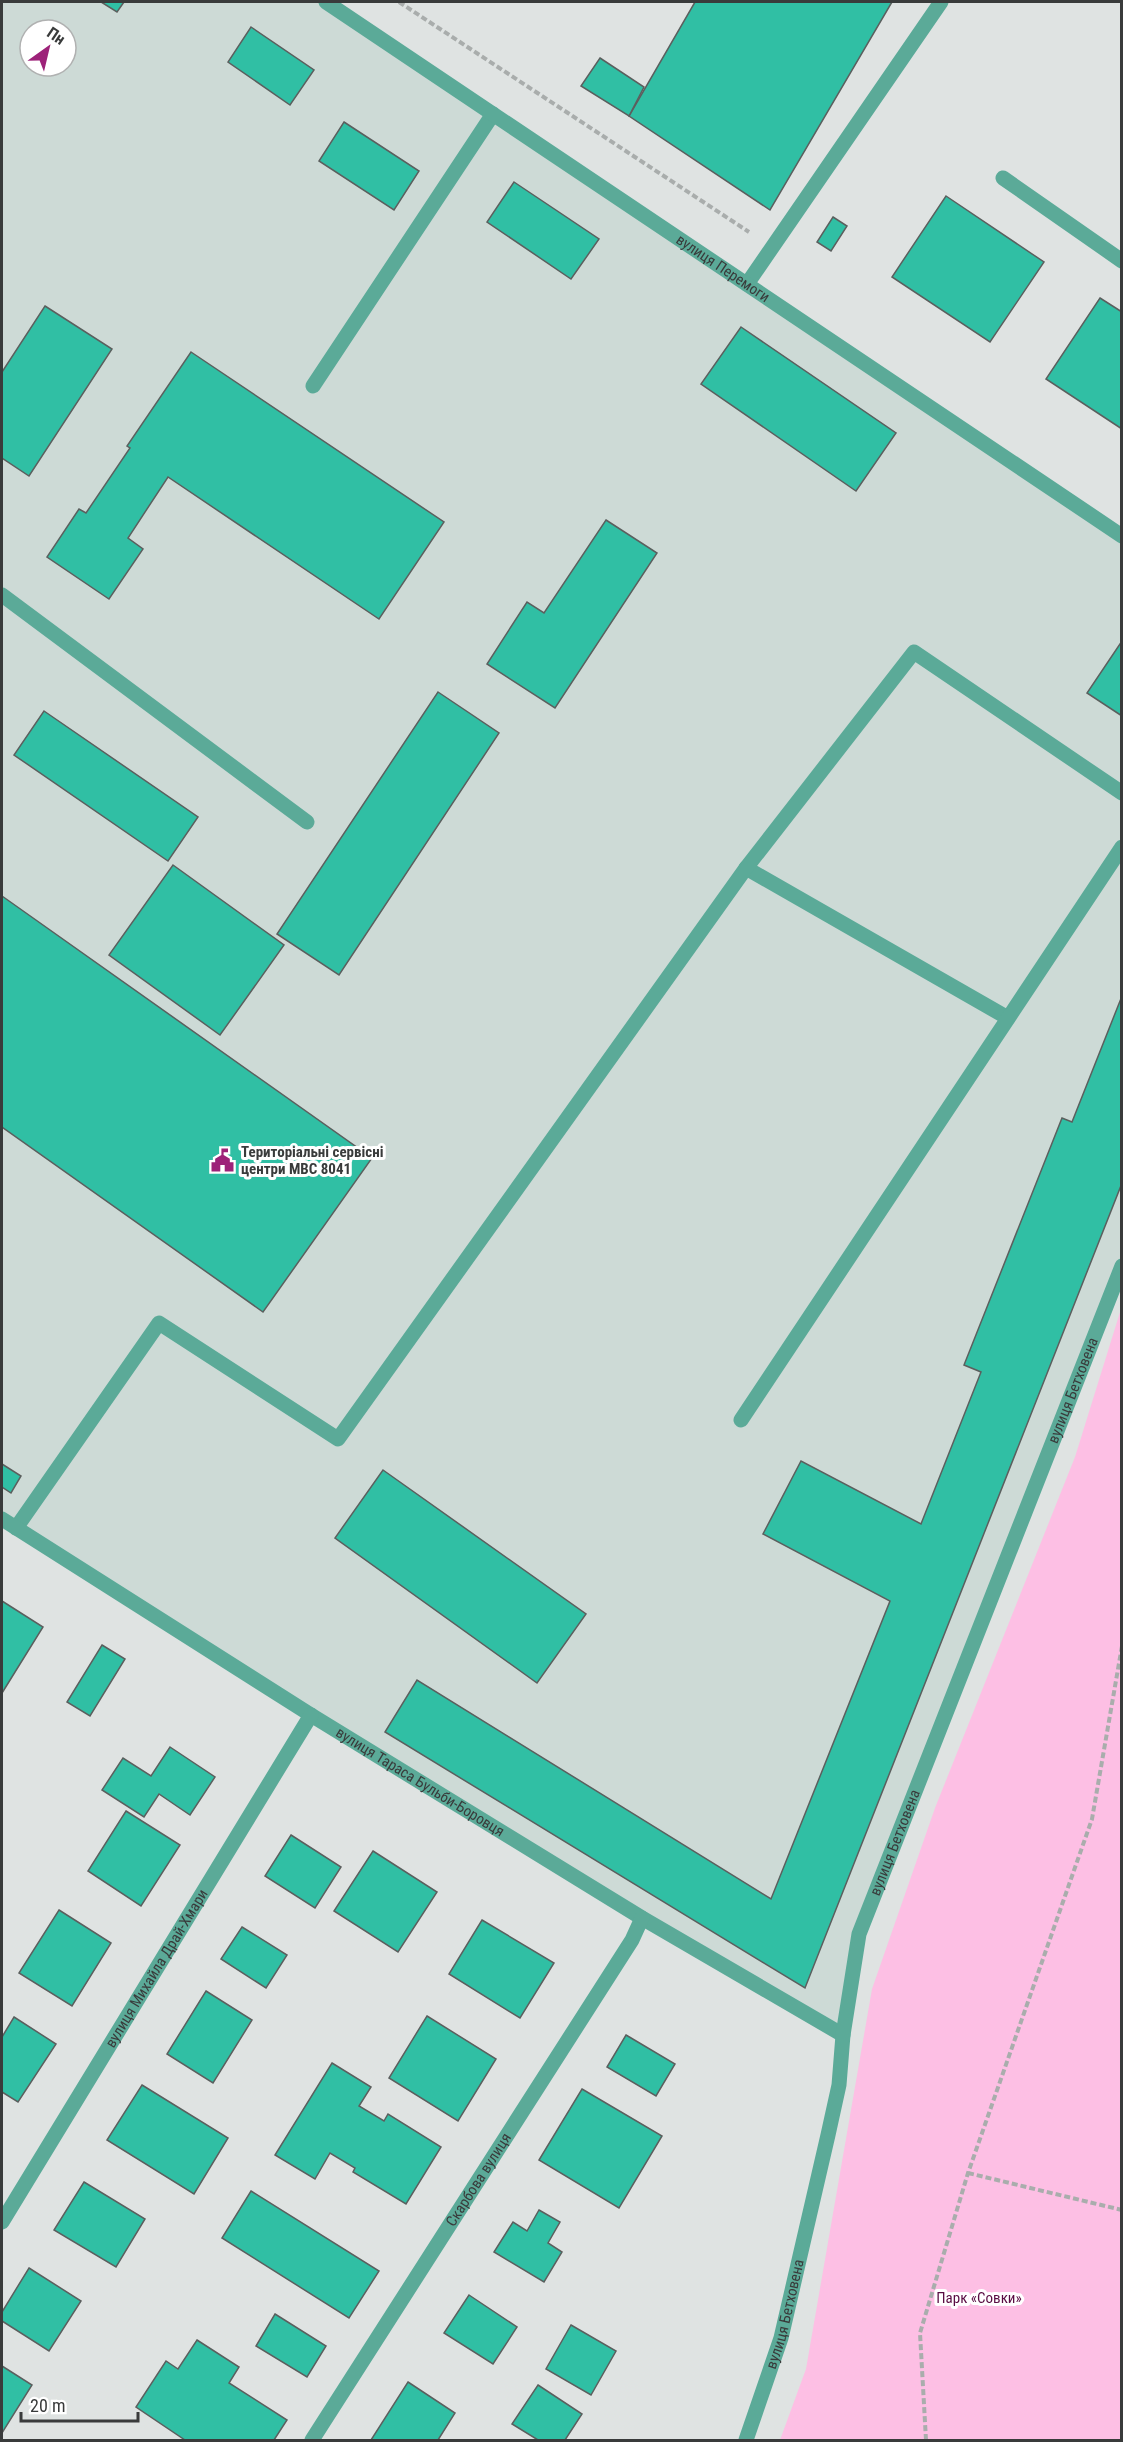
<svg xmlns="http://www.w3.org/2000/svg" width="1123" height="2442" viewBox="0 0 1123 2442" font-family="'Roboto Condensed',sans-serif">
  <rect width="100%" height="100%" fill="#dfe3e2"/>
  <!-- built -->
  <path fill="#cddad6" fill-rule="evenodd" d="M2,2H326L1121,536V1266L859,1934L843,2035L2,1519ZM30,30H66V66H30Z"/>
  <!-- green -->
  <path fill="#fdbfe4" d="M1121,1309V2440H780L806,2369L872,1989L935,1808L1075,1457Z"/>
  <!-- building -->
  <g fill="#30bfa4" stroke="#5b5f5e" stroke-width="1.5">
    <path d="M101,2H124L117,12Z"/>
    <path d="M695,2H892L770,210L629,116Z"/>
    <path d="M251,27L314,70L290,105L228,62Z"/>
    <path d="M600,58L644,87L629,116L581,86Z"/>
    <path d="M344,122L419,171L394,210L319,161Z"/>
    <path d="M514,182L599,239L571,279L487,222Z"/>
    <path d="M946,196L1044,262L990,342L892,277Z"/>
    <path d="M833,217L847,226L831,251L817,242Z"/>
    <path d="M1100,298L1122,312V429L1046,379Z"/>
    <path d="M45,306L112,349L29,476L2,458V372Z"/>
    <path d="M741,327L896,433L856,491L701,384Z"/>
    <path d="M191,352L444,522L379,619L168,477L128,538L143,549L109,599L47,557L79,509L86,513L130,448L127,446Z"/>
    <path d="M606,520L657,553L555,708L487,664L527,602L544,613Z"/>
    <path d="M1122,641V716L1087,693Z"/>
    <path d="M438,692L499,733L339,975L277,934Z"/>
    <path d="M44,711L198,817L168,861L14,755Z"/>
    <path d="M173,865L284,945L220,1035L109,955Z"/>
    <path d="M2,896L372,1158L263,1312L2,1127Z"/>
    <path d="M1122,996V1183L805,1988L385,1732L417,1680L771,1899L890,1601L763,1534L801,1461L921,1524L981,1372L964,1365L1062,1118L1072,1122Z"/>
    <path d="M2,1464L21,1476L11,1493L2,1487Z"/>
    <path d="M383,1470L586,1614L537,1683L335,1538Z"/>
    <path d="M2,1601L43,1627L2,1693Z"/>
    <path d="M102,1645L125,1659L90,1716L67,1702Z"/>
    <path d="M170,1747L215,1777L190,1815L159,1794L144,1817L102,1790L123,1758L151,1776Z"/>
    <path d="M126,1811L180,1845L141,1906L88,1871Z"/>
    <path d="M291,1835L341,1867L315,1908L265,1876Z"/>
    <path d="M373,1851L437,1892L398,1952L334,1911Z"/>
    <path d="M59,1910L111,1943L72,2006L19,1973Z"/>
    <path d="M482,1920L554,1963L520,2018L449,1974Z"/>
    <path d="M242,1927L287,1955L266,1988L221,1959Z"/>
    <path d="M206,1991L252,2020L213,2083L167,2054Z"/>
    <path d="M427,2016L496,2059L458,2121L389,2078Z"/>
    <path d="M14,2017L56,2044L18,2102L2,2092V2037Z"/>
    <path d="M626,2035L675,2064L656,2096L607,2067Z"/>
    <path d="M332,2063L371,2087L359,2106L384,2121L388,2114L441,2147L406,2204L353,2172L355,2168L330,2153L315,2179L275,2155Z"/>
    <path d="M142,2085L228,2138L194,2194L107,2140Z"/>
    <path d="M582,2089L662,2136L619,2208L539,2160Z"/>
    <path d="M84,2182L145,2219L116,2267L54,2230Z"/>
    <path d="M251,2191L379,2271L349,2318L222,2238Z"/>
    <path d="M539,2210L560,2222L548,2243L562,2252L544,2282L494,2252L513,2222L527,2231Z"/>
    <path d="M29,2268L81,2301L49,2351L2,2321V2312Z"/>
    <path d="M469,2295L517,2327L493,2364L444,2333Z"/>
    <path d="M275,2314L326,2346L307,2377L256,2346Z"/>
    <path d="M571,2325L616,2351L591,2395L546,2369Z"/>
    <path d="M197,2340L239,2367L229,2383L287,2420L274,2440H185L136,2407L166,2361L178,2369Z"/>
    <path d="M2,2366L32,2385L2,2433Z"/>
    <path d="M408,2382L455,2413L438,2440H371Z"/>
    <path d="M538,2385L582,2414L565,2440H538L512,2424Z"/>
  </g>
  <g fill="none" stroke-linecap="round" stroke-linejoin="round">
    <!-- path -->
    <g stroke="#a9adac" stroke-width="4" stroke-dasharray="6 3" stroke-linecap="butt">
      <path d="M399,2L749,232"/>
      <path d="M968,2173L1122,2210"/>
      <path d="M926,2440L920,2333L968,2173L1092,1819L1122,1646"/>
    </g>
    <!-- service -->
    <g stroke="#5baa98" stroke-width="15">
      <path d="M1003,178L1122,261"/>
      <path d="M747,284L941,2"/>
      <path d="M313,386L493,114"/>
      <path d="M2,595L307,822"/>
      <path d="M746,868L1008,1018"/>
      <path d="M741,1420L1122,847"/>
      <path d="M16,1528L159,1323L338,1439L746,868L914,652L1122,793"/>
    </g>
    <!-- minor -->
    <g stroke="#5baa98" stroke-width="15">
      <path id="s1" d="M326,2L1122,536"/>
      <path id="s2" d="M2,1519L311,1715L642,1918L843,2035"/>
      <path id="s3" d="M2,2222L311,1715"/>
      <path id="s4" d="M312,2440L632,1940L642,1918"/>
      <path id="s5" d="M746,2440L781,2338L828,2135L839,2085L843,2035L859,1934L1122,1266"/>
    </g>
  </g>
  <!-- icons -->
  <defs>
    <symbol id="civic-bare" viewBox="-9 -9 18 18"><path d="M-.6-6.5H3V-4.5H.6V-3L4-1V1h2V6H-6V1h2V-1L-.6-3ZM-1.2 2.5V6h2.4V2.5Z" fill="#9d2279" stroke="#fff" stroke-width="2.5" paint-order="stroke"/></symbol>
  </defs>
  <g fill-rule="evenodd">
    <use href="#civic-bare" x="206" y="1144" width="33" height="33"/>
  </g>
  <g text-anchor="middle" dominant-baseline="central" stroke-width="6" stroke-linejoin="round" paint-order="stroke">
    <!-- street labels -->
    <g font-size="15" fill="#393b3b" stroke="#fff">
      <text stroke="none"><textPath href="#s1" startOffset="478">вулиця Перемоги</textPath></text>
      <text stroke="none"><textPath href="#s5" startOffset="1104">вулиця Бетховена</textPath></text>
      <text stroke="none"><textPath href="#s2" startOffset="494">вулиця Тараса Бульби-Боровця</textPath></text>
      <text stroke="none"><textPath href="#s5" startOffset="618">вулиця Бетховена</textPath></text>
      <text stroke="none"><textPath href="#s3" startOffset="297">вулиця Михайла Драй-Хмари</textPath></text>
      <text stroke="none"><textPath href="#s4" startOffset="309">Скарбова вулиця</textPath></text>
      <text stroke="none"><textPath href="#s5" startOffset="132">вулиця Бетховена</textPath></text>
    </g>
    <!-- poi labels -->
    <g font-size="15" font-weight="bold" fill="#393b3b" stroke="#fff" text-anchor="start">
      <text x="241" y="1152">Територіальні сервісні<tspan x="241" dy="17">центри МВС 8041</tspan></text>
    </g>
    <!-- park labels -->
    <g font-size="15" fill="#590c43" stroke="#fff">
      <text x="979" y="2298">Парк «Совки»</text>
    </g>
  </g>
  <!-- border -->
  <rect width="1123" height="2442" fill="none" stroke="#393b3b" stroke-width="6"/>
  <!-- north arrow -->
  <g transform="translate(48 48) rotate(34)"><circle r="28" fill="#ffffff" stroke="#b0b1b1" stroke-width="1.5"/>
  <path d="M0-4.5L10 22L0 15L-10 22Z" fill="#9d2279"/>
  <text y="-9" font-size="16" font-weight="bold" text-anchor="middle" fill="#393b3b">Пн</text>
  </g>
  <!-- scale -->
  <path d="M21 2412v9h117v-9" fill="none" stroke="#393b3b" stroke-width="3"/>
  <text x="30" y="2412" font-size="18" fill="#393b3b" stroke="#ffffff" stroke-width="4.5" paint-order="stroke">20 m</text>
</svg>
